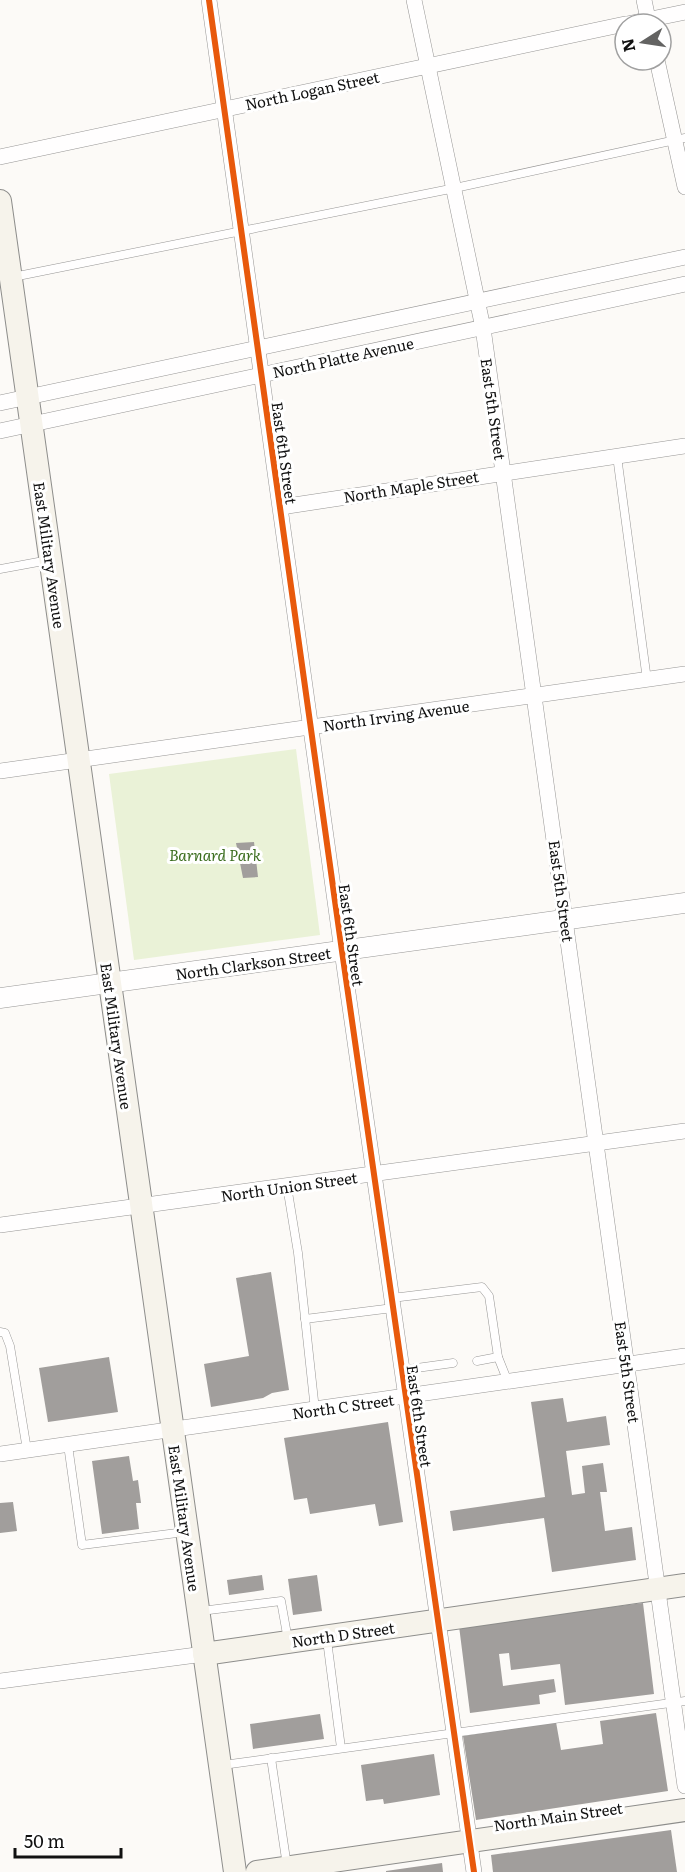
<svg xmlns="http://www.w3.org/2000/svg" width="685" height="1872" viewBox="0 0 685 1872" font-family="Literata,serif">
  <rect width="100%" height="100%" fill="#fcfaf7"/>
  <!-- green -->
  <path fill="#eaf2d7" d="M296,749L320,935L134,960L109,774Z"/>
  <!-- building -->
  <g fill="#a19e9c">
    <path d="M254,842L258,877L243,878L236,843Z"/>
    <path d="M271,1272L289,1390L272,1393L263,1398L211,1407L204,1364L249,1356L236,1278Z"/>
    <path d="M109,1357L118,1412L48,1422L39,1368Z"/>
    <path d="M563,1398L567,1422L606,1416L610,1445L566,1451L572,1495L585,1493L582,1466L603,1463L607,1492H600L605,1531L632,1527L636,1560L552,1572L544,1518L453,1531L450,1511L545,1497L531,1402Z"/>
    <path d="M388,1422L403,1522L379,1526L375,1504L310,1514L307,1498L294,1500L284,1438Z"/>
    <path d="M129,1456L133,1481L138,1480L141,1503H136L139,1529L102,1534L92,1461Z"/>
    <path d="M13,1502L17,1531L0,1533V1503Z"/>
    <path d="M262,1575L264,1590L229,1595L227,1580Z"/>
    <path d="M317,1575L322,1611L293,1615L288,1579Z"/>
    <path d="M643,1603L654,1694L565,1705L560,1664L511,1670L509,1653L499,1654L503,1686L554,1679L556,1692L539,1695L540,1704L470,1713L459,1626Z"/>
    <path d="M656,1713L668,1791L476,1820L463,1736L556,1722L561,1750L603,1744L600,1721Z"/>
    <path d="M320,1714L324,1739L253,1749L250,1724Z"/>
    <path d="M434,1754L440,1795L384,1804L383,1799L366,1801L361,1765Z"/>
    <path d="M671,1830L677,1872H493L491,1855Z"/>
    <path d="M442,1863L443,1872H386V1871Z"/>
  </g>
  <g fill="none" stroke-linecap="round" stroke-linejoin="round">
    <defs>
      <g id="service">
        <path d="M13,277L455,188L685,138"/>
        <path d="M617,456L647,680"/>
        <path d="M0,569L49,560"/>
        <path d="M287,1186L298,1253L315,1410"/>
        <path d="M392,1298L482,1287L489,1296L498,1357L508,1382"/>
        <path d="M305,1319L393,1308"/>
        <path d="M0,1332L5,1333L10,1346L27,1450"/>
        <path d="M477,1361L498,1357"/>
        <path d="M402,1370L453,1363"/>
        <path d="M68,1445L82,1545L185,1532"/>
        <path d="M201,1611L281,1601L288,1640"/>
        <path d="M327,1640L341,1748"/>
        <path d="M271,1758L287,1866"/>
        <path d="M223,1765L685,1701"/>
      </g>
      <g id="minor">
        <path d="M209,0L342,951L474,1872"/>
        <path d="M414,0L483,328L685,1786"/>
        <path d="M644,0L649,24"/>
        <path d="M627,24L685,12"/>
        <path d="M657,60L685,187"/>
        <path d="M0,157L625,24"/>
        <path d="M0,403L685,257"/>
        <path d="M0,431L685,284"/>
        <path d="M281,507L685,446"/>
        <path d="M0,771L685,674"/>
        <path d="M0,1225L685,1131"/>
        <path d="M0,1454L685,1356"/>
        <path d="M0,1681L204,1654"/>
      </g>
      <path id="tertiary" d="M0,998L685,903"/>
      <g id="secondary">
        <path d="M0,201L235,1872"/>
        <path d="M204,1654L685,1585"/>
        <path d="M257,1872L685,1810"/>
      </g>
    </defs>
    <!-- service casing -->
    <use href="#service" stroke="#979695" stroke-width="9"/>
    <!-- minor casing -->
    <use href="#minor" stroke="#979695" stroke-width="16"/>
    <!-- tertiary casing -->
    <use href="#tertiary" stroke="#979695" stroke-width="21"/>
    <!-- secondary casing -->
    <use href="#secondary" stroke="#8d8d8b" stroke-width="24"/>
    <!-- service -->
    <use href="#service" stroke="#fffefe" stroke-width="8"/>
    <!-- minor -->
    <use href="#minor" stroke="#fffefe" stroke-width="15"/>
    <!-- tertiary -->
    <use href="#tertiary" stroke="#fffefe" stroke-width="20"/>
    <!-- secondary -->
    <use href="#secondary" stroke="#f6f3eb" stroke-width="22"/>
    <defs>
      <path id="cycleway" d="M209,0L342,951L474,1872"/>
    </defs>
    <!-- cycleway casing -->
    <use href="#cycleway" stroke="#fff" stroke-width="10"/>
    <!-- cycleway -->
    <use href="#cycleway" stroke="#e8590c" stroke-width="6"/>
  </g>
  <g text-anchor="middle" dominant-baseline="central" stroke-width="6" stroke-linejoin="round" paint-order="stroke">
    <!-- street labels -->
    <g font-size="15" fill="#111" stroke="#fff">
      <text transform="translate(312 90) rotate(-12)">North Logan Street</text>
      <text transform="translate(343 357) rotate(-12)">North Platte Avenue</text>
      <text transform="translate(494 409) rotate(82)">East 5th Street</text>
      <text transform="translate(285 453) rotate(82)">East 6th Street</text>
      <text transform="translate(411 486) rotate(-9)">North Maple Street</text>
      <text transform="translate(50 555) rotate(82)">East Military Avenue</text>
      <text transform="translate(396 715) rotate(-8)">North Irving Avenue</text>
      <text transform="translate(562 891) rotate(82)">East 5th Street</text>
      <text transform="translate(352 935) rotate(82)">East 6th Street</text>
      <text transform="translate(253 963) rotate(-8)">North Clarkson Street</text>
      <text transform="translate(117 1036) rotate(82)">East Military Avenue</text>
      <text transform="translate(289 1186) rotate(-8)">North Union Street</text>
      <text transform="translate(628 1372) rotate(82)">East 5th Street</text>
      <text transform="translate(343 1406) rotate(-8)">North C Street</text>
      <text transform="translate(420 1416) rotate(82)">East 6th Street</text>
      <text transform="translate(185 1518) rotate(82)">East Military Avenue</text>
      <text transform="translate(343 1634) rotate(-8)">North D Street</text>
      <text transform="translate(558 1816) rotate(-8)">North Main Street</text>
    </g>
    <!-- park labels -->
    <g font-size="15" font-style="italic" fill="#3a6c1d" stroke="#fff">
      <text x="215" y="854">Barnard Park</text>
    </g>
  </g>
  <!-- north arrow -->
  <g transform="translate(643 42) rotate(258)"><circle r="28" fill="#ffffff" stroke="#a0a0a0" stroke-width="1.5"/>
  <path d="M0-4.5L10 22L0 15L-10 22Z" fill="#636362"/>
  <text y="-9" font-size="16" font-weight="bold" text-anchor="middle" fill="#111111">N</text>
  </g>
  <!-- scale -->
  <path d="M15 1848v9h106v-9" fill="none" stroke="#111111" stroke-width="3"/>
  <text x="24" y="1848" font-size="18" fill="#111111" stroke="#ffffff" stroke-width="4.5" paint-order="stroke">50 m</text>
</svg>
